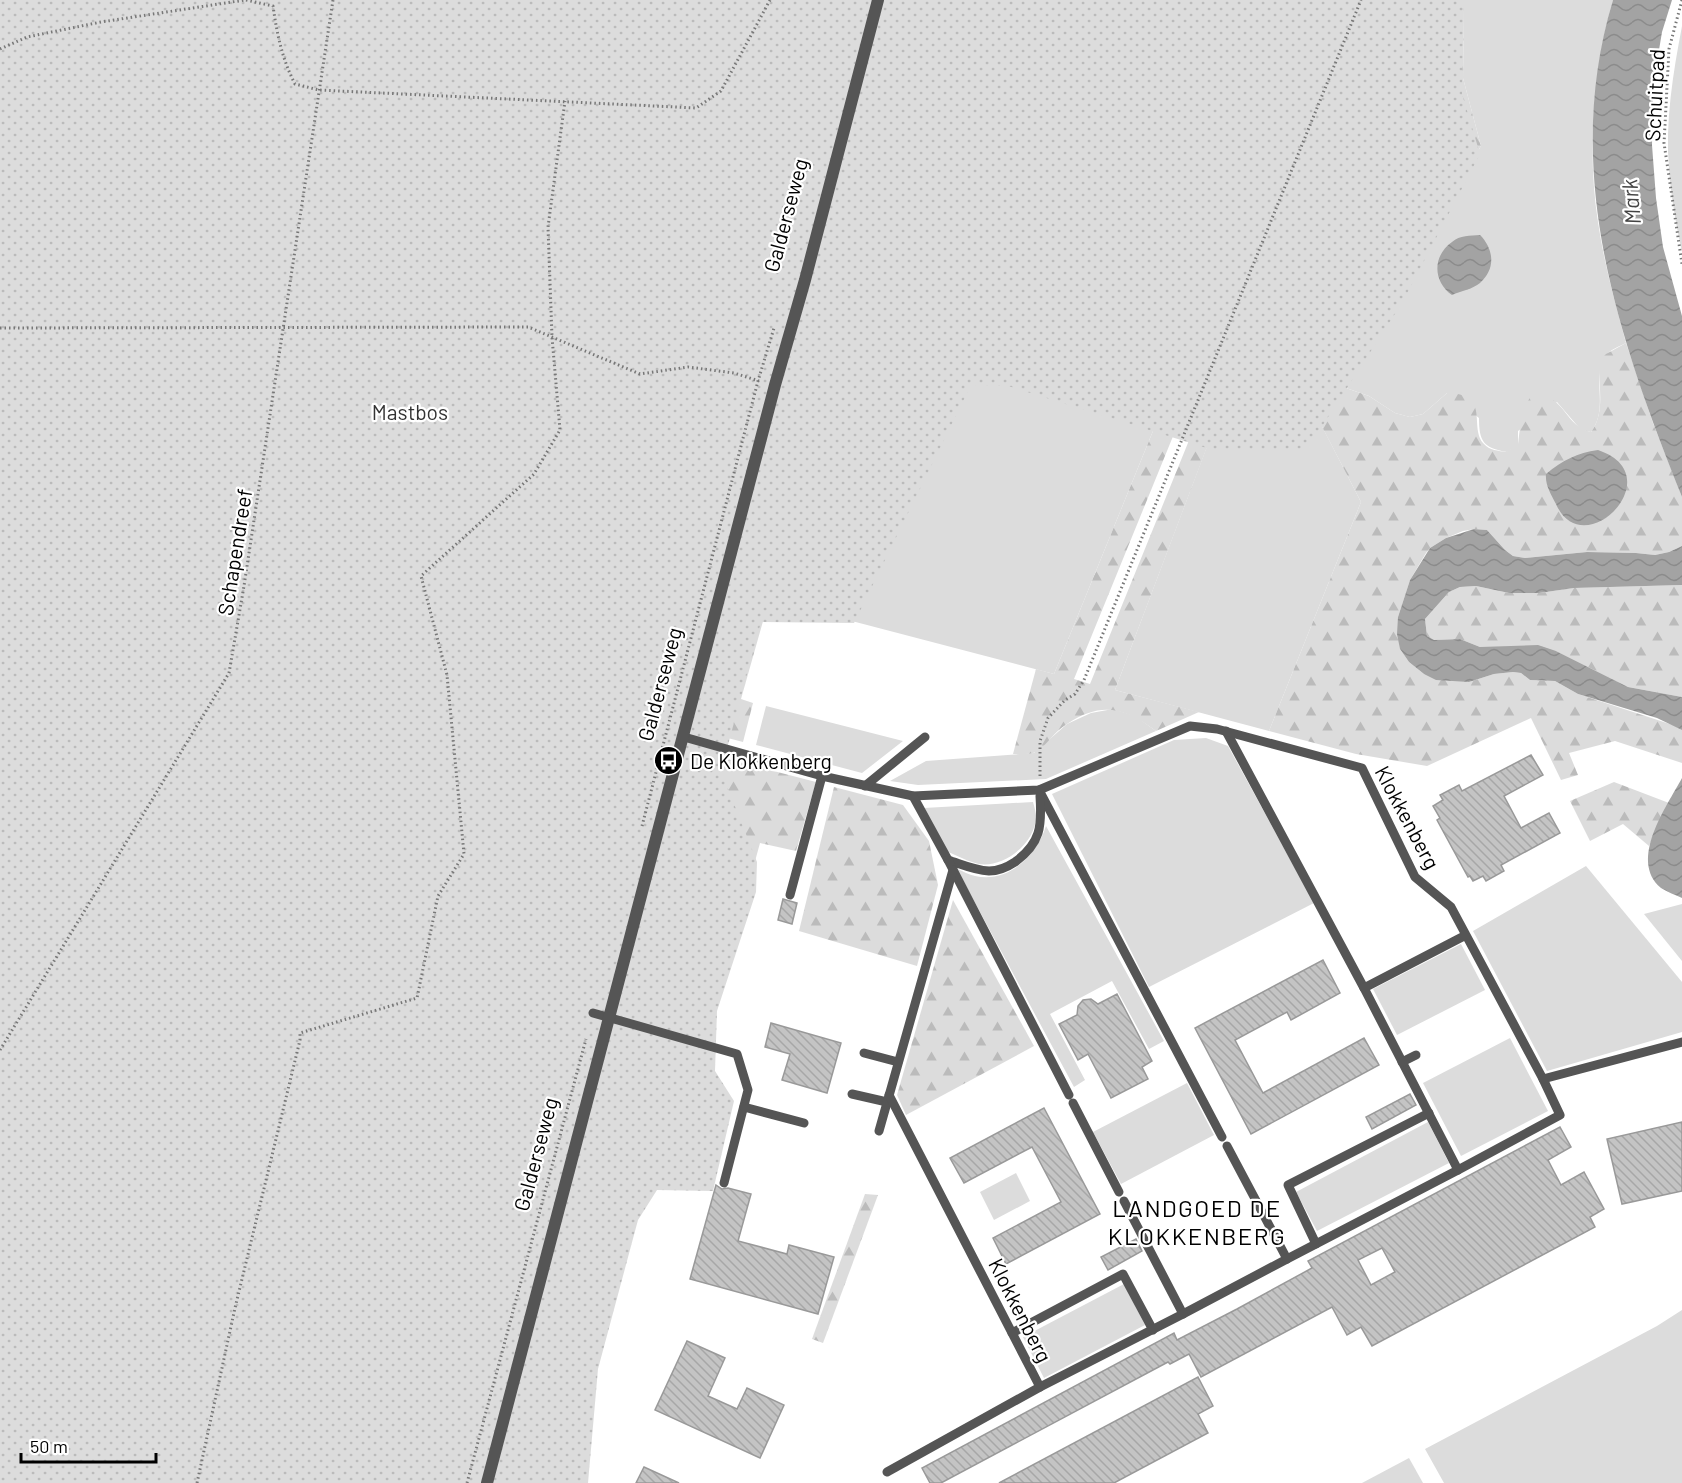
<svg xmlns="http://www.w3.org/2000/svg" width="1682" height="1483" viewBox="0 0 1682 1483" font-family="Barlow,sans-serif">
  <defs>
    <pattern id="forest-firs" width="22" height="20" patternUnits="userSpaceOnUse" patternTransform="scale(1.5)"><rect width="22" height="20" fill="#dcdcdc"/><path d="M5 1l3.5 6h-7zM16 11l3.5 6h-7z" fill="#bbb"/></pattern>
    <pattern id="park-dots" width="8" height="8" patternUnits="userSpaceOnUse" patternTransform="scale(1.5)"><rect width="8" height="8" fill="#dcdcdc"/><path d="M2 2h.1M6 6h.1" fill="none" stroke="#bbb" stroke-width="1.8" stroke-linecap="round"/></pattern>
    <pattern id="water-waves" width="16" height="10" patternUnits="userSpaceOnUse" patternTransform="scale(1.5)"><rect width="16" height="10" fill="#a3a3a3"/><path d="M0 5q4-4 8 0t8 0" fill="none" stroke="#8b8b8b"/></pattern>
    <pattern id="building-back-hatch" width="6" height="6" patternUnits="userSpaceOnUse" patternTransform="scale(1.5)"><rect width="6" height="6" fill="#c4c4c4"/><path d="M-1 5l2 2M0 0l6 6M5-1l2 2" fill="none" stroke="#a7a7a7"/></pattern>
  </defs>
  <rect width="100%" height="100%" fill="#fff"/>
  <!-- green -->
  <g fill="#dcdcdc">
    <path d="M1464,0H1613C1593,68 1587,152 1598,222C1604,263 1615,303 1626,343C1620,346 1610,350 1606,355C1590,376 1610,407 1591,432L1581,430L1557,402L1518,431V445L1507,452C1483,448 1479,441 1479,418L1447,393L1423,414L1410,417L1395,413L1369,396L1346,388L1343,382L1481,146L1463,78Z"/>
    <path d="M1682,26V252C1676,224 1671,197 1669,169C1665,122 1673,73 1682,26Z"/>
    <path d="M1260,306L1361,502L1269,731L1115,690Z"/>
    <path d="M972,353L1155,426L1054,674L848,620Z"/>
    <path d="M766,706L903,741L862,773L756,745Z"/>
    <path d="M1113,709L1135,716L1156,731L1046,779L918,785L890,781L926,761L1034,753L1067,724L1091,713Z"/>
    <path d="M1206,738L1228,746L1314,903L1149,987L1052,794L1174,740Z"/>
    <path d="M1033,802C1034,806 1036,812 1036,816C1036,843 1004,868 979,864C969,862 958,856 948,852L924,808Z"/>
    <path d="M1046,826L1164,1041L1149,1049L1112,981L1050,1014L1085,1080L1074,1087L957,869C963,871 969,875 975,876C1008,884 1037,855 1046,826Z"/>
    <path d="M1586,866L1682,982V1032L1547,1071L1473,931Z"/>
    <path d="M1682,904V961L1644,914Z"/>
    <path d="M1461,944L1485,990L1397,1035L1373,989Z"/>
    <path d="M1510,1038L1548,1111L1461,1156L1423,1083Z"/>
    <path d="M1187,1083L1214,1135L1121,1184L1093,1132Z"/>
    <path d="M1428,1122L1449,1163L1317,1231L1296,1192Z"/>
    <path d="M1016,1173L1030,1201L994,1220L980,1192Z"/>
    <path d="M1124,1284L1145,1325L1044,1378L1023,1337Z"/>
    <path d="M1682,1310V1483H1444L1425,1449L1657,1326Z"/>
    <path d="M1409,1458L1423,1483H1362Z"/>
  </g>
  <!-- forest -->
  <g fill="url(#forest-firs)">
    <path d="M891,0H1351L1074,679L1090,684L1368,0H1464L1463,78L1481,146L1343,382L1346,388L1369,396L1395,413L1410,417L1423,414L1447,393C1492,394 1468,427 1484,444C1489,450 1499,451 1506,452L1518,444L1522,411L1531,396C1565,391 1564,427 1591,432C1606,412 1598,385 1599,361L1606,354L1626,343L1653,423L1682,497V546L1669,552L1655,555L1636,553L1587,552L1525,558L1513,556L1505,550L1487,530L1475,529L1463,531L1446,538L1430,548L1426,553L1410,580L1398,617L1400,649L1409,662L1424,674L1469,682L1494,674L1513,672L1521,673L1530,680L1555,681L1578,694L1676,726L1682,730V763L1615,741L1569,753L1578,775L1561,780L1531,718L1427,766L1356,754L1269,731L1361,502L1260,307L1115,690L1199,712L1156,731C1124,708 1102,701 1067,724C1055,731 1047,745 1036,752C1030,755 1019,754 1013,754L1036,669L1054,674L1155,426L973,353L769,600L741,699L753,703L743,742L697,730Z"/>
    <path d="M1682,585V697L1628,687L1556,651L1480,647L1460,639L1433,640L1427,636L1425,619L1449,592L1460,587L1476,586L1509,593H1539L1574,588Z"/>
    <path d="M692,750L816,782L796,851L760,843L707,1037Z"/>
    <path d="M1614,782L1669,803L1649,846L1623,824L1590,841L1570,801Z"/>
    <path d="M834,787L903,805L929,841L938,885L917,966L799,931Z"/>
    <path d="M953,900L1034,1046L906,1115L897,1095Z"/>
    <path d="M865,1194L878,1195L823,1343L812,1339Z"/>
  </g>
  <!-- park -->
  <path fill="url(#park-dots)" d="M0,0H1464L1462,94L1480,154L1402,303L1306,451L1213,450L1008,386L971,385L854,623L761,622L721,771L757,862L756,892L717,1011L715,1071L734,1101L713,1191L657,1190L638,1220L598,1369L588,1483H0Z"/>
  <!-- water -->
  <g fill="url(#water-waves)">
    <path d="M1613,0H1672L1662,32L1653,86L1652,145L1656,198L1663,247L1682,316V497C1618,337 1561,172 1613,0Z"/>
    <path d="M1480,235C1494,249 1496,269 1480,283C1473,289 1461,291 1452,295C1433,282 1432,256 1452,242C1460,235 1470,236 1480,235Z"/>
    <path d="M1598,450C1673,475 1583,566 1556,504C1551,494 1545,485 1546,474C1563,460 1577,453 1598,450Z"/>
    <path d="M1474,529L1487,530L1505,550L1513,556L1525,558L1587,552L1636,553L1655,555L1669,552L1682,546V585L1574,588L1539,593H1509L1476,586L1460,587L1449,592L1425,619L1427,636L1434,640L1460,639L1480,647L1538,645L1556,651L1628,687L1682,697V730L1657,718L1578,694L1555,681L1530,680L1521,673L1513,672L1494,674L1469,682L1436,680L1424,674L1409,662L1400,649L1397,634L1398,617L1410,580L1430,548L1446,538Z"/>
    <path d="M1682,778V898C1676,895 1667,892 1661,888C1628,860 1667,806 1682,778Z"/>
  </g>
  <!-- building -->
  <g fill="url(#building-back-hatch)" stroke="#999" stroke-width="1.5" fill-rule="evenodd">
    <path d="M1531,755L1543,775L1504,796L1521,828L1549,813L1560,833L1501,865L1504,871L1486,881L1483,876L1473,881L1470,876L1468,877L1437,820L1440,818L1433,806L1443,800L1440,795L1459,785L1462,791Z"/>
    <path d="M783,899L797,903L792,924L778,920Z"/>
    <path d="M1323,960L1340,993L1291,1020L1287,1012L1235,1040L1263,1093L1364,1038L1379,1065L1251,1134L1195,1028Z"/>
    <path d="M1117,994L1152,1061L1142,1067L1148,1079L1111,1098L1088,1054L1078,1060L1059,1024L1077,1015L1078,1006L1083,1000L1091,999L1098,1004Z"/>
    <path d="M771,1023L841,1043L827,1093L782,1080L790,1054L765,1047Z"/>
    <path d="M1410,1094L1416,1105L1372,1129L1366,1117Z"/>
    <path d="M1044,1108L1100,1214L1006,1264L993,1238L1061,1202L1032,1147L964,1183L950,1158Z"/>
    <path d="M1682,1122V1191L1622,1204L1607,1139Z"/>
    <path d="M1560,1127L1571,1147L1548,1160L1561,1185L1584,1172L1604,1209L1590,1217L1595,1227L1372,1346L1361,1327L1347,1335L1332,1307L1201,1377L1189,1354L1170,1364L1168,1362L941,1483H930L922,1468L1174,1333L1177,1340L1237,1309L1312,1268L1308,1261ZM1382,1248L1395,1272L1371,1285L1358,1260Z"/>
    <path d="M716,1185L722,1189L728,1188L751,1194L738,1241L787,1254L789,1245L834,1257L818,1314L690,1279Z"/>
    <path d="M1136,1239L1142,1251L1108,1270L1101,1257Z"/>
    <path d="M687,1341L725,1358L708,1396L737,1409L747,1388L784,1405L760,1458L655,1410Z"/>
    <path d="M1198,1377L1213,1406L1198,1414L1208,1433L1114,1483H999Z"/>
    <path d="M644,1467L679,1483H636Z"/>
  </g>
  <g fill="none" stroke-linecap="round" stroke-linejoin="round">
    <!-- path -->
    <g stroke="#777" stroke-width="3" stroke-dasharray="1.5 3" stroke-linecap="butt">
      <path d="M246,0L273,6C277,34 282,59 295,84L319,90L696,108L721,91L770,0"/>
      <path d="M1682,0L1669,49L1664,143L1682,264"/>
      <path d="M0,49L27,37L101,22L245,0"/>
      <path d="M0,328L528,327L640,374L688,367L734,373L759,381"/>
      <path d="M1040,776V741L1048,718L1065,700L1075,694L1084,680L1361,0"/>
      <path d="M642,826L758,381L774,328"/>
      <path d="M0,1050L229,673L244,586L333,0"/>
      <path d="M197,1483L235,1308L300,1040V1033L417,998L438,896L464,854L447,675L421,576L534,474L560,430L552,337L548,227L565,101"/>
      <path d="M467,1483L586,1039"/>
    </g>
    <!-- service -->
    <g stroke="#555" stroke-width="9">
      <path d="M1226,731L1364,988"/>
      <path d="M684,737L822,776L913,796L1039,790L1190,726L1217,729L1362,768L1415,877L1451,907L1543,1079L1560,1115L1458,1170L1364,988L1466,935"/>
      <path d="M865,786L925,737"/>
      <path d="M1039,790L1222,1137"/>
      <path d="M913,796L948,860C961,864 974,870 989,871C999,871 1006,868 1015,862C1041,843 1042,826 1040,796"/>
      <path d="M948,860L1069,1095"/>
      <path d="M790,895L822,776"/>
      <path d="M593,1013L737,1054L748,1090L724,1183"/>
      <path d="M864,1053L898,1062"/>
      <path d="M1402,1062L1416,1055"/>
      <path d="M1543,1079L1682,1042"/>
      <path d="M852,1094L887,1102"/>
      <path d="M1073,1103L1119,1192"/>
      <path d="M744,1107L804,1123"/>
      <path d="M879,1131L953,870"/>
      <path d="M1124,1201L1183,1314L1287,1259L1227,1146"/>
      <path d="M1316,1244L1288,1185L1429,1113"/>
      <path d="M1287,1259L1458,1170"/>
      <path d="M1012,1333L1123,1274L1153,1330"/>
      <path d="M1040,1387L1183,1314"/>
      <path d="M887,1472L1040,1387L889,1095"/>
    </g>
    <!-- tertiary -->
    <path stroke="#555" stroke-width="12" d="M487,1483L775,385L805,280L878,0"/>
  </g>
  <!-- icons -->
  <defs>
    <symbol id="bus-disc" viewBox="-11 -11 22 22"><circle r="9.5" fill="#000" stroke="#fff"/><path d="M-5-6H5V4H4V6H2V4H-2V6H-4V4H-5ZM-3.5-4V0h7V-4ZM-3.5 1.2v1.5H-2V1.2ZM2 1.2v1.5H3.5V1.2Z" fill="#fff"/></symbol>
  </defs>
  <g fill-rule="evenodd">
    <use href="#bus-disc" x="652" y="744" width="33" height="33"/>
  </g>
  <g text-anchor="middle" dominant-baseline="central" stroke-width="4.5" stroke-linejoin="round" paint-order="stroke">
    <!-- street labels -->
    <g font-size="21" fill="#000" stroke="#fff">
      <text transform="translate(1654 95) rotate(-87)">Schuitpad</text>
      <text transform="translate(785 215) rotate(-75)">Galderseweg</text>
      <text transform="translate(234 552) rotate(-81)">Schapendreef</text>
      <text transform="translate(659 684) rotate(-75)">Galderseweg</text>
      <text transform="translate(1408 817) rotate(62)">Klokkenberg</text>
      <text transform="translate(535 1154) rotate(-75)">Galderseweg</text>
      <text transform="translate(1021 1310) rotate(63)">Klokkenberg</text>
    </g>
    <!-- park labels -->
    <g font-size="21" fill="#333" stroke="#fff">
      <text x="410" y="411">Mastbos</text>
    </g>
    <!-- poi labels -->
    <g font-size="21" fill="#000" stroke="#fff" text-anchor="start">
      <text x="690" y="760">De Klokkenberg</text>
    </g>
    <!-- water labels -->
    <g font-size="22" font-style="italic" fill="#444" stroke="#fff">
      <text transform="translate(1630 202) rotate(-95)">Mark</text>
    </g>
    <!-- quarter labels -->
    <g font-size="24" letter-spacing="1.5" fill="#000" stroke="#fff">
      <text x="1197" y="1207">LANDGOED DE<tspan x="1197" dy="28">KLOKKENBERG</tspan></text>
    </g>
  </g>
  <!-- scale -->
  <path d="M21 1453v9h135v-9" fill="none" stroke="#000000" stroke-width="3"/>
  <text x="30" y="1453" font-size="18" fill="#000000" stroke="#ffffff" stroke-width="4.5" paint-order="stroke">50 m</text>
</svg>
